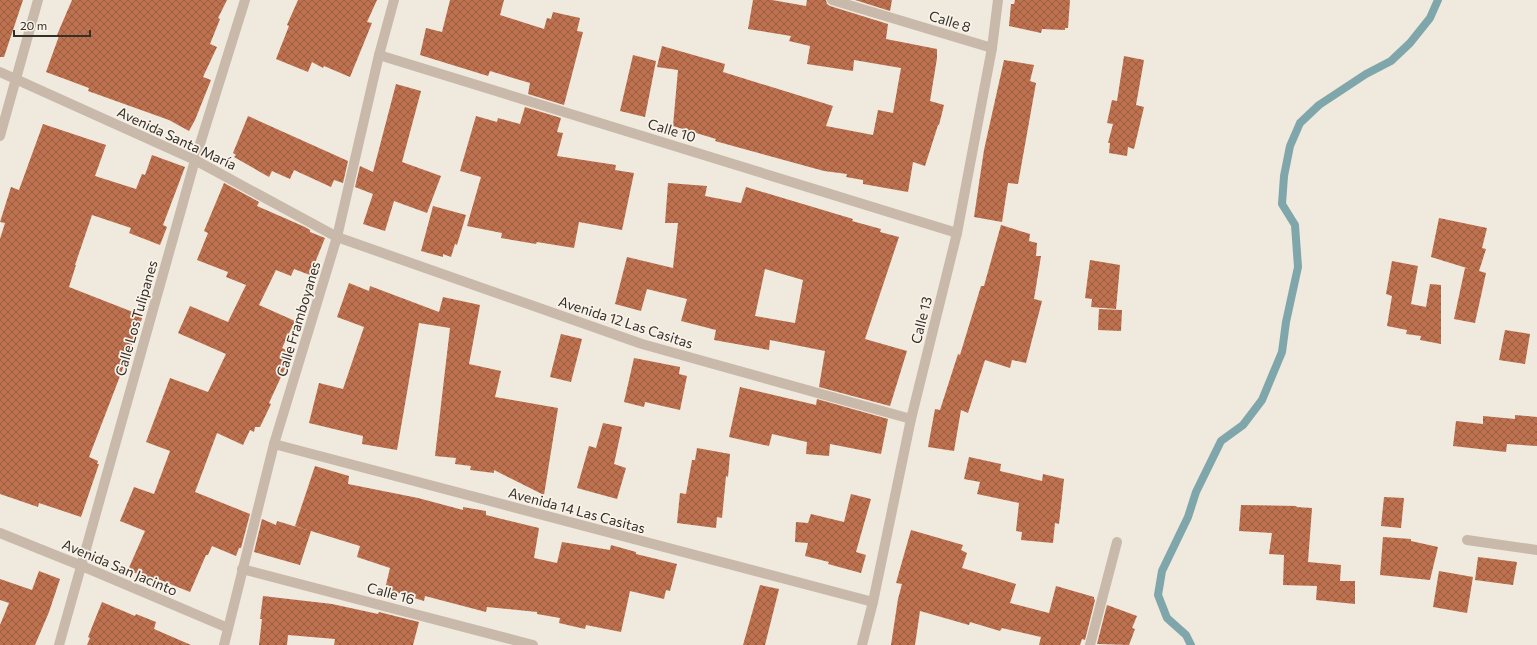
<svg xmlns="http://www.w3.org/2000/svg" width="1537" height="645" viewBox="0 0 1537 645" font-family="Commissioner,sans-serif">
  <defs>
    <pattern id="building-cross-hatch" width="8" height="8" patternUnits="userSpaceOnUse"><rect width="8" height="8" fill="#bd714e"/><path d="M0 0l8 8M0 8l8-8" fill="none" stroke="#9a5d41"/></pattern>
  </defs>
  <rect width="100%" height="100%" fill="#f0e9dd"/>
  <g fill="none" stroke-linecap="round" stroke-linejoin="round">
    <!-- stream -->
    <path stroke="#7ea6ab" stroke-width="8" d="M1191,645L1186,635L1167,618L1158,595L1162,571L1188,517L1196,492L1221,441L1243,425L1262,400L1282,352L1286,322L1298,267L1295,225L1282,204L1284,176L1290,146L1300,123L1319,105L1366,74L1391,61L1410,43L1430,18L1438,0"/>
  </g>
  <!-- building -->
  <g fill="url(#building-cross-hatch)" fill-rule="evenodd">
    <path d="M0,0H23L4,57H0Z"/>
    <path d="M72,0H227L218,18L220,19L210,44L217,47L203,77L211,80L195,120L189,131L169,120L88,91L89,88L46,72L59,36L57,35Z"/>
    <path d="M298,0H377L367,22L372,23L350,77L324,66L323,68L312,62L308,72L276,59L289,26L287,25Z"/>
    <path d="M450,0H504L500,15L544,29L547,18L551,19L553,12L580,18L577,31L583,32L564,105L528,94L530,83L490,71L488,76L420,55L426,28L442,32Z"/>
    <path d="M753,0H772L806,6L807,0H826L827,4L830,6L888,24L886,39L937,49V58L930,101L944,105L939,125H938L925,166L913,162L908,192L863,184V180L846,177L847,174L824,171L715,141L716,139L673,126L678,70L657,67L662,46L725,64L723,72L833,106L826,126L873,135L878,110L893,113L901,68L854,60L853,71L807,64L810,46L789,41L791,36L748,29Z"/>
    <path d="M855,0H892L890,11Z"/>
    <path d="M1015,0H1070L1068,28H1065V30L1042,29L1041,33L1009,26L1011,4H1014Z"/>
    <path d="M633,55L656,61L645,117L620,111Z"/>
    <path d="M1124,56L1144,60L1136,105L1144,107L1134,149L1128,147L1127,156L1109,153L1110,143H1108L1113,124L1107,123L1112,100L1117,101Z"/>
    <path d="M1004,60L1034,65L1030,81L1036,83L1018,184L1008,183L1002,222L974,217L984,150Z"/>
    <path d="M396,84L421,91L402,162L441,176L427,213L394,201L385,231L363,224L373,194L355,187L360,166L373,172Z"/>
    <path d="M525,107L561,118L557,132L563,133L557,156L616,165L615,170L634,173L622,230L579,222L574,248L537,242L536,244L501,238L502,233L467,226L481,177L460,171L476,116L497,122L498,118L520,124Z"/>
    <path d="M248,116L348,161L343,183L334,180L331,187L294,170L290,179L272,171L269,177L234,157L236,155L233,153Z"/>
    <path d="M43,124L106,145L95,176L136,189L142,174L145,175L152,155L185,167L163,225L167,227L160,245L129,233L131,228L92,215L75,265H76L69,287L143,316L89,457L98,461L97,464H99L81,517L39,503L38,507L0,494V239L5,223L0,222L11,187L19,190Z"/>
    <path d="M224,183L259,202L257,206L305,227L310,230V232L325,238L310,275L294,269L291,276L276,270L259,305L295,321L282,348L292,353L269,403L271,404L260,427H255L254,432L250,430L243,445L217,433L195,492L250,514L241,548H239L236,556L212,546L208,555H206L190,592L158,579L157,582L128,570L145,531L120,521L134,487L154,494L170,451L146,442L170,378L208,392L226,354L178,333L190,306L228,322L246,285L226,277L228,272L197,260L208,233L204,231Z"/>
    <path d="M668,183L707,186L705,196L741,203L746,187L853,219L852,221L881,229L880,232L899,237L865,339L907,351L890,406L819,387L825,351L770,340L769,350L714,340L716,330L681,321L687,299L647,289L641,311L615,304L627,257L673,268L678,223H665ZM765,269L803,280L795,323L755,316Z"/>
    <path d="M433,206L466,215L457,245L455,244L451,257L443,254V257L421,251Z"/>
    <path d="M1439,218L1487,228L1482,248L1486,249L1479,271L1486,273L1475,323L1454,319L1465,268L1470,269L1431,257Z"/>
    <path d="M1001,225L1030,234L1029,241L1037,243L1036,256H1041L1034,299L1042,301L1026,363L1012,360L1010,368L985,360L968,413L961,410L954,451L928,447L935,409L940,410L958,354L960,355L981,286H984Z"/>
    <path d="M1090,260L1120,265L1116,309L1091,307L1092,299L1085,298Z"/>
    <path d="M1392,261L1418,266L1411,304L1426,307L1430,284L1441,285V344L1420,340L1421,336L1406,334L1407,330L1387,326L1392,296L1386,294Z"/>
    <path d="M349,283L369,291L370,286L439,312L443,297L480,305L469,364L501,371L495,397L558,408L544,495L494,470V473L470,470L471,466L455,464L456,458L435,456L450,328L419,323L397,450L362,444L363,436L309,423L319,383L343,389L364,327L337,317Z"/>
    <path d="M1099,309L1122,310L1121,331L1098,330Z"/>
    <path d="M1505,330L1530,334L1525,364L1499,360Z"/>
    <path d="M561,334L582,339L571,382L550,377Z"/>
    <path d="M634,358L680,367L679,374L687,376L680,410L645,402L644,407L624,402Z"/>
    <path d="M740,387L816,405L817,399L888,419L881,454L830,444L829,456L806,454L807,442L772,434L769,446L729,437Z"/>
    <path d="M1515,415L1537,417V446L1507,444L1506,452L1453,446L1456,421L1483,424V416L1515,419Z"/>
    <path d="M603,423L622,427L614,464L626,468L617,499L577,488L589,446L596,448Z"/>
    <path d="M697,448L730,454L728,477L726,476L722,518L717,517L716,528L677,523L680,493L686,494L692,460H695Z"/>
    <path d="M969,457L1001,464L1000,471L1042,481L1043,474L1064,479L1059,524L1055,523L1053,543L1021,540L1022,532L1016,531L1019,503L977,494L980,482L964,479Z"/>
    <path d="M315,466L349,476L348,484L418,498L463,510V507L486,511V515L539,528L534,558L557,563L562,542L610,550L611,545L636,552V554L677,564L670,591L666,590L664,599L630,591L621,632L586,625L585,629L559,623L560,618L537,614V612L487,607L486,612L425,596L424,601L385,589L390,568L357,557L360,546L311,531L300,565L254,552L262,519L276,525L277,521L307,530L295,526Z"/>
    <path d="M851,494L871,499L856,552L866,555L861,573L828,564L829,562L805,556L808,543L795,542L796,522L808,523L811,514L844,522Z"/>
    <path d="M1384,497L1404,498L1401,528L1381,526Z"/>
    <path d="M1241,505L1297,506L1296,507L1312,508L1308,562L1341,565L1340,581H1355V604L1316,600L1317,586L1283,585L1284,555L1269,554L1272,533L1239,531Z"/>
    <path d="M911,530L963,545L961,550L967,553L962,568L1016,584L1010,603L1049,613L1056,586L1094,597V599L1095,600L1085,640L1082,639L1080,645H1039L1041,637L1002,628L1000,631L970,622L969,625L920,611L915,645H891L898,599L902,584L896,583Z"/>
    <path d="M1383,537L1411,539V541L1438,547L1430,580L1380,575Z"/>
    <path d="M1478,557L1517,562L1513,585L1475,580Z"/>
    <path d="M39,571L60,579L49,612L35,645H0V625L9,603L0,600V579L32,590Z"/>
    <path d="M1439,571L1473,577L1467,613L1433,607Z"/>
    <path d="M760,585L779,589L765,645H743Z"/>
    <path d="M263,596L332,604L378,614L379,612L419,622L413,645H334L335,639L288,635L287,645H259L262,619H260Z"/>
    <path d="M102,602L135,616L136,614L156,622L154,629L191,645H87L90,638L88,637Z"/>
    <path d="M1107,605L1137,616L1132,628L1135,629L1129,645L1097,644Z"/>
  </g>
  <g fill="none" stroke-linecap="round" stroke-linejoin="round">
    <!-- minor -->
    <g stroke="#c8b9aa" stroke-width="10">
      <path d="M832,0L992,48"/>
      <path d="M379,55L957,233"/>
      <path d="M0,72L195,160L337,237L642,344L911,419"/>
      <path d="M0,136L38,0"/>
      <path d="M274,444L873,602"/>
      <path d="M0,533L82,566L228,628"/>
      <path d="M1467,540L1537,550"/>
      <path d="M242,569L533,645"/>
      <path d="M59,645L195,160L245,0"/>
      <path d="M224,645L274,444L337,237L379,55L394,0"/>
      <path d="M862,645L873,602L911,419L957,233L992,48L998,0"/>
      <path d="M1090,645L1117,542"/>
    </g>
  </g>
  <g text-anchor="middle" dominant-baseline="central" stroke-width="3.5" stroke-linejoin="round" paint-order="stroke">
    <!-- street labels -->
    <g font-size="14" fill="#362e29" stroke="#f8f2e9">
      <text transform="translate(950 21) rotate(17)">Calle 8</text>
      <text transform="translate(672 130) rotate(17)">Calle 10</text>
      <text transform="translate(177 138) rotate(25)">Avenida Santa María</text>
      <text transform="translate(136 318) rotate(-74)">Calle Los Tulipanes</text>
      <text transform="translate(298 319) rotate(-73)">Calle Framboyanes</text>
      <text transform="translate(921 320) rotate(-76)">Calle 13</text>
      <text transform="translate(626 322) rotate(18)">Avenida 12 Las Casitas</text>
      <text transform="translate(577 510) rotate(15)">Avenida 14 Las Casitas</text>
      <text transform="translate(120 567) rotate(23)">Avenida San Jacinto</text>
      <text transform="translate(391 593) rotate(15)">Calle 16</text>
    </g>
  </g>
  <!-- scale -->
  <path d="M14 30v6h76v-6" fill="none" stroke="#362e29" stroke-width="2"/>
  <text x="20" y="30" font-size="12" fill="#362e29" stroke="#f8f2e9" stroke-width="3" paint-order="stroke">20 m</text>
</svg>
